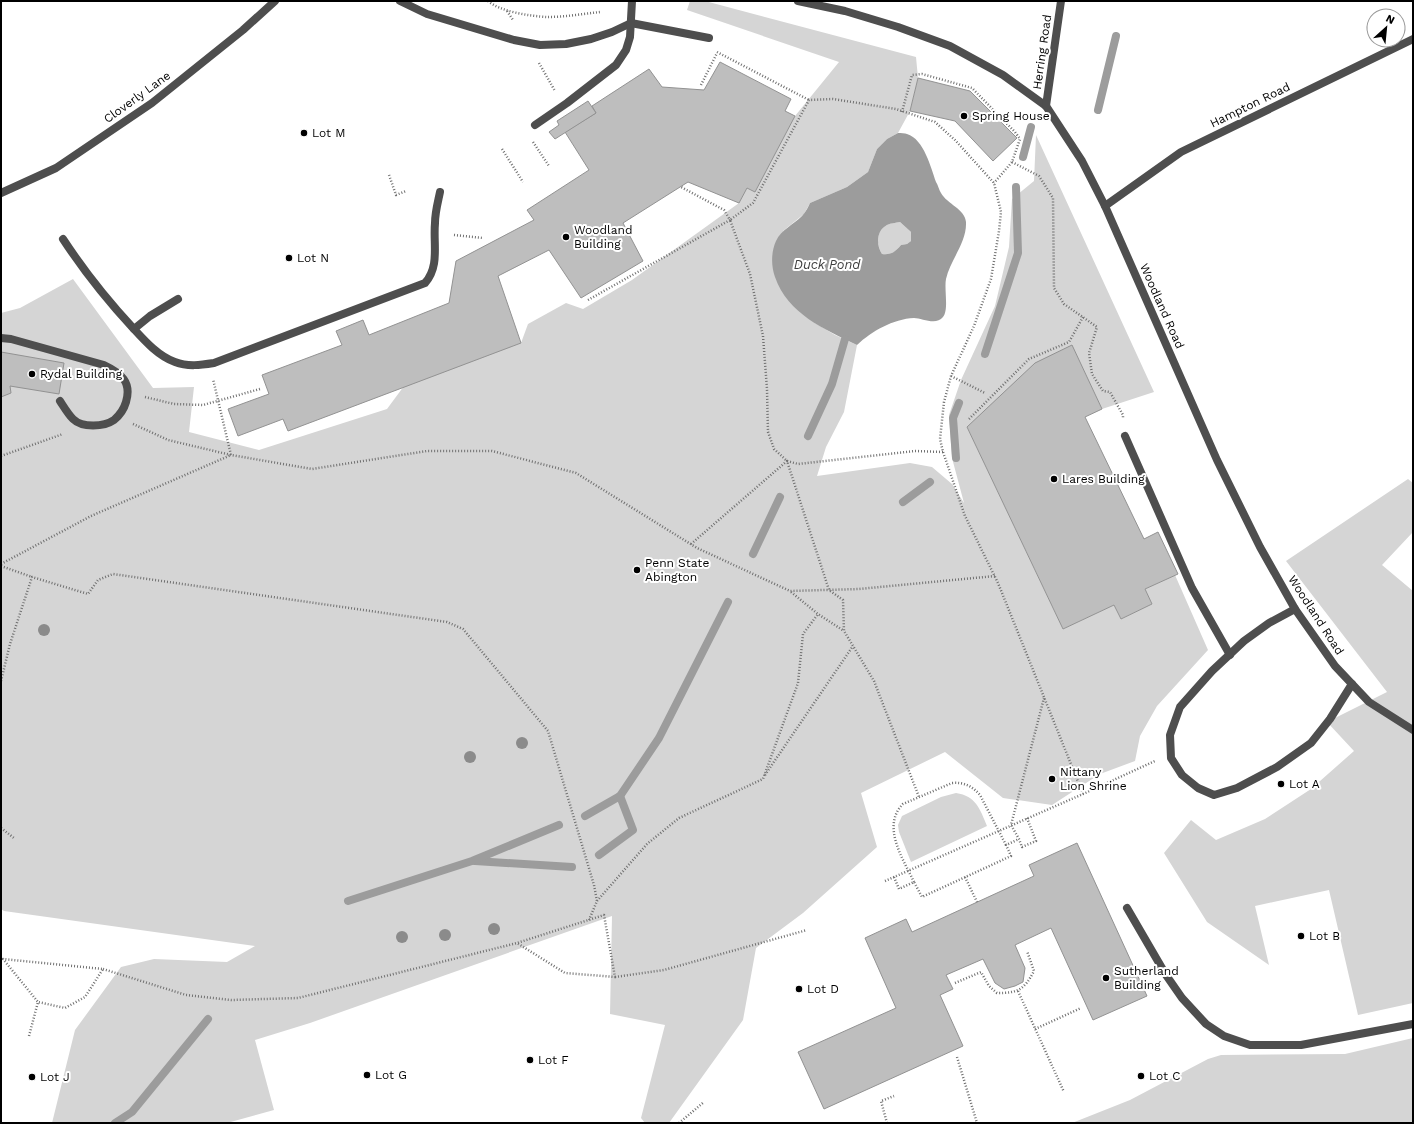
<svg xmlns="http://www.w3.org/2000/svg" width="1414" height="1124" viewBox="0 0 1414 1124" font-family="'Work Sans',sans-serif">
  <rect width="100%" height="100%" fill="#fff"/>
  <!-- green -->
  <g fill="#d5d5d5">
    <path d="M690,1H705L916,57L918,78L910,111L898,133L887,139L877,149L868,172L847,187L810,203L804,214L783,231L815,323L835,335L857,345L844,412L826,447L817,476L910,463L932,467L952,484L964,503L952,458L949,415L961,380L995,306L1009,247L1012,199L1034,181L1036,135L1154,392L1102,409L1072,346L967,427L1063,629L1114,605L1121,619L1152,604L1145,589L1175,575L1208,650L1157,706L1140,736L1135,761L1100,774L1052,805L1003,798L945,752L861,793L877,847L803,913L756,948L743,1020L669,1123H645L641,1118L665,1025L610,1014L612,916L310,1023L255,1040L274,1110L227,1123H52L75,1030L121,967L154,959L227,962L255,946L4,911L1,909V313L20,308L73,279L153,388L194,387L189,432L259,450L387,409L404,386L521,343L528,324L566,303L583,309L632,280L739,203L747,188L755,191L795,116L839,62L687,10Z"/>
    <path d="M900,222L911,232V241L907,244L901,245C895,252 891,255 882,254C876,244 876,231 887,225C891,223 896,223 900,222Z"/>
    <path d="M1408,479L1413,483V532L1382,565L1413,591V1003L1358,1015L1329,890L1255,906L1269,965L1207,922L1164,853L1191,820L1216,840L1265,819L1311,789L1354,751L1327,722L1387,692L1286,561Z"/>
    <path d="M956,793C976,796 980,809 987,826L911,862L899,832L898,825L902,816L941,797Z"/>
    <path d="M1413,1038V1123H1072L1130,1100L1208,1059L1221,1055L1345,1054Z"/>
  </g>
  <!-- water -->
  <path fill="#9c9c9c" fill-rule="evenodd" d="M898,133C901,133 905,133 907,134C924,139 931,168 936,182C938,185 939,190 941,193C947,204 965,209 966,222C967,243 950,260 946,279C944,289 949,310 943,317C936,326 922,318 914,318C893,319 872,331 857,345C824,329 788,314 775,277C771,266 771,252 776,241C781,230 794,224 802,216C806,212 808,207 810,203L847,187L868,172L877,149L887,139ZM900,222L911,232V241L907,244L901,245C895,252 891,255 882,254C876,245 876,231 887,225C891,223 896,223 900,222Z"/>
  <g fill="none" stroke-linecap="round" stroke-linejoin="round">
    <!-- stream -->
    <g stroke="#9c9c9c" stroke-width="8">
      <path d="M1098,110L1116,36"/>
      <path d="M1023,157L1031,127"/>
      <path d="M985,354L1018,253L1016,187"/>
      <path d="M808,436L832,384L845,339"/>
      <path d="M956,458L953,418L959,403"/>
      <path d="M903,502L930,482"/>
      <path d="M753,554L780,497"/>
      <path d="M585,816L620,796L659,738L728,602"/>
      <path d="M599,855L633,830L620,796"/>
      <path d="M475,861L572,867"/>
      <path d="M348,901L472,861L559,825"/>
      <path d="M115,1123L132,1112L208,1019"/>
    </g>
  </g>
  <!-- building -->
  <g fill="#bebebe" stroke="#929292">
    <path d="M720,62L791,99L785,111L795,116L755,192L747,188L739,203L688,182L623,223L643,261L581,298L549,250L498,276L521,343L288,431L283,419L238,436L228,409L269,394L262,375L342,345L336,331L363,320L369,335L449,303L456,261L534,220L527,210L589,170L565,132L596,113L592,106L649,69L662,87L704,90Z"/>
    <path d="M918,78L970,91L1017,138L993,161L955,121L910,111Z"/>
    <path d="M588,101L596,113L555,139L549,132L559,125L557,121Z"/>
    <path d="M1072,345L1102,409L1085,417L1144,539L1158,532L1178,574L1145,589L1152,604L1121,619L1114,605L1063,629L967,427L1035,363Z"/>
    <path d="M1,352L64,363L59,394L10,386L11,393L1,397Z"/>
    <path d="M1077,843L1147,996L1093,1020L1051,928L1015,945L1025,968L1023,982L1015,986L1004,989L995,983L983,959L946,975L953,989L940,995L963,1046L824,1109L798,1052L896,1008L865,938L906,919L912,932L1034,876L1029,865Z"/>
  </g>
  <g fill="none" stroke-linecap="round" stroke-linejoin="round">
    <!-- path -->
    <g stroke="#707070" stroke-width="2.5" stroke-dasharray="1 2" stroke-linecap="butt">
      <path d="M488,1C501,12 530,16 547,17C564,17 583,14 600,12"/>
      <path d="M507,11L513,20"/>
      <path d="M717,52L809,100"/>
      <path d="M539,63L555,91"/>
      <path d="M701,85L717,53"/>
      <path d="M902,112L912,75L922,74L972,88L1015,132L1020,139L1012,162L994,183"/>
      <path d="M533,142L549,166"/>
      <path d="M502,149L523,182"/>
      <path d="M1012,162L1039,176L1053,198L1054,288L1064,304L1097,327L1089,353L1092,374L1103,391L1110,392L1123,415V419"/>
      <path d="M389,175L396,195L406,191"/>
      <path d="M454,235L483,238"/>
      <path d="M588,300L730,220L724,210L681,187"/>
      <path d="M951,376L985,393"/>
      <path d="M145,397L174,404L203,405L260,389"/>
      <path d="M969,419L1029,359L1069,342L1083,317"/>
      <path d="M133,424L168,440L231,455L312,469L427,451H492L576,473L697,548L790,591L859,589L995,576"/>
      <path d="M943,452L915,451L798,464L787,461L774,449L768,432L767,389L763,336L750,274L730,220L753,203L809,100L833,99L896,109L935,122L955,140L994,183L1001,212L999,231L991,279L974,326L951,376L944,402L940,439L943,452L965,516L998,583L1083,794"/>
      <path d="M1,456L63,434"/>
      <path d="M691,544L787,461L829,590L843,600L844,631L874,681L919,797"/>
      <path d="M1,564L91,516L231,455L213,379"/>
      <path d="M1,566L32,577"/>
      <path d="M791,592L818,614L844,631"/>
      <path d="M1,681L10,644L32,577L88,594L98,580L113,574L447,622L463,629L548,731L594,885L597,901L589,920"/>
      <path d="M765,775L853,646"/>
      <path d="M1027,818L1036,841L1022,847L1019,839L1011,825L1044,698"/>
      <path d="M1,828L14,838"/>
      <path d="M894,877L899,889L914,882L922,897L1011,856L1006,845L1019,839"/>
      <path d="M965,877L977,902"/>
      <path d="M885,881L1083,794L1155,761"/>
      <path d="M914,882C903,859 881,826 903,804L952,783C964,782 972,786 980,795L1006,845"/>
      <path d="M597,901L647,844L679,818L763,779L798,683L803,634L818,614"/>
      <path d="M103,969L186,995L231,1000L298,998L517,943L604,915L615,977L565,973L517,943"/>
      <path d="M615,977L664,970L807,930"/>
      <path d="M955,983L981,972L989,986L997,993C1018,993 1024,990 1034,971L1027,951"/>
      <path d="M1018,991L1064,1092"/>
      <path d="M1035,1029L1081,1008"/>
      <path d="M29,1036L38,1002L3,959L103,969L85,997L65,1008L38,1002"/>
      <path d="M957,1057L977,1123"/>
      <path d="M679,1123L704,1102"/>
      <path d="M887,1123L881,1101L894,1096"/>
    </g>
    <!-- lane -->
    <g stroke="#4e4e4e" stroke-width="8">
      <path d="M400,1L427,14L514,40L540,45L566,44L591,39L612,32L631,23L709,38"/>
      <path d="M535,125L567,103L616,65L626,50L630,37L632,1"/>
      <path d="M63,239C84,271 107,300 133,328C144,340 158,356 175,362C188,367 201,365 214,363L425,283C440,266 433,244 435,223C435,212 438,202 440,192"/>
      <path d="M134,329L150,316L178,299"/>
      <path d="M1,338L11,339L104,365C121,373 132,382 126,402C124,409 120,415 114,420C104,427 82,428 73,419C68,414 64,407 60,401"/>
      <path d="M1125,436L1192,588L1230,655"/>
      <path d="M1295,609L1269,623L1244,641L1212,671L1180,707L1170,735L1171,758L1182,775L1198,788L1214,795L1237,788L1277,767L1311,743L1330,719L1352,684"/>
      <path d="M1127,908L1166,975L1182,998L1206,1024L1224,1036L1250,1045H1301L1413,1024"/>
    </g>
    <!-- street -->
    <g stroke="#4e4e4e" stroke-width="8">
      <path d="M798,1L845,11L898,27L950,46L1003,75L1046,106L1082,161L1105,206L1217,460L1260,547L1295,609L1335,666L1369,702L1413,730"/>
      <path d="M1046,106L1061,1"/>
      <path d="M1,193L56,168L152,103L243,30L275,1"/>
      <path d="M1105,206L1181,152L1413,39"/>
    </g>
  </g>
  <!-- trees -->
  <g fill="#8b8b8b">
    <circle cx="44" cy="630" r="6"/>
    <circle cx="522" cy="743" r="6"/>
    <circle cx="470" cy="757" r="6"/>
    <circle cx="494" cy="929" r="6"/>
    <circle cx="445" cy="935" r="6"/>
    <circle cx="402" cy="937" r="6"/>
  </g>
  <!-- markers -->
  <g fill="#000" stroke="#fff" stroke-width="1.5">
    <circle cx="964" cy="116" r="4"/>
    <circle cx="304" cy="133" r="4"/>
    <circle cx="566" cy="237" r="4"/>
    <circle cx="289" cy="258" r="4"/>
    <circle cx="32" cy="374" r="4"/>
    <circle cx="1054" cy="479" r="4"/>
    <circle cx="637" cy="570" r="4"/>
    <circle cx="1052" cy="779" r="4"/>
    <circle cx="1281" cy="784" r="4"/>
    <circle cx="1301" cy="936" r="4"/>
    <circle cx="1106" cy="978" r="4"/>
    <circle cx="799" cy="989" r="4"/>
    <circle cx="530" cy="1060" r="4"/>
    <circle cx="367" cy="1075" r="4"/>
    <circle cx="1141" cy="1076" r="4"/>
    <circle cx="32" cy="1077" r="4"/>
  </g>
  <g text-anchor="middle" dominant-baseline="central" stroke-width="4" stroke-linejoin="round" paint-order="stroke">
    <!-- street labels -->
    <g font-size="12" fill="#000" stroke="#fff">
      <text transform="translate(1042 52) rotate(-82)">Herring Road</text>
      <text transform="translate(137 97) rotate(-36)">Cloverly Lane</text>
      <text transform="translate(1250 105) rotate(-26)">Hampton Road</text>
      <text transform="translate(1162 306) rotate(66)">Woodland Road</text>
      <text transform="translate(1316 615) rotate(57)">Woodland Road</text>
    </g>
    <!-- poi labels -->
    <g font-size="12" fill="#000" stroke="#fff" text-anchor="start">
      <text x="972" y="116">Spring House</text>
      <text x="312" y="133">Lot M</text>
      <text x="574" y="230">Woodland<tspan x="574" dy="14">Building</tspan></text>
      <text x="297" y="258">Lot N</text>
      <text x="40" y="374">Rydal Building</text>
      <text x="1062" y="479">Lares Building</text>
      <text x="645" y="563">Penn State<tspan x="645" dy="14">Abington</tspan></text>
      <text x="1060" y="772">Nittany<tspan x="1060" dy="14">Lion Shrine</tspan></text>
      <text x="1289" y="784">Lot A</text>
      <text x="1309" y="936">Lot B</text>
      <text x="1114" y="971">Sutherland<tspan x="1114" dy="14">Building</tspan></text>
      <text x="807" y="989">Lot D</text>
      <text x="538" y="1060">Lot F</text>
      <text x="375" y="1075">Lot G</text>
      <text x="1149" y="1076">Lot C</text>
      <text x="40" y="1077">Lot J</text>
    </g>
    <!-- water labels -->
    <g font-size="13" font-style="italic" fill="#3d3d3d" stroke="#fff">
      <text x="827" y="264">Duck Pond</text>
    </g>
  </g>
  <!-- border -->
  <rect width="1414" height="1124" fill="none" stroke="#000000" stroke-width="4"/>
  <!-- north arrow -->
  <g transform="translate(1386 28) rotate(27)"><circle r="19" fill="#ffffff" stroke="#999999"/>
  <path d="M0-3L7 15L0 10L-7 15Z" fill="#000000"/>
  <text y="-6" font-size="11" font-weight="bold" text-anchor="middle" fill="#000000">N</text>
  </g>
</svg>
